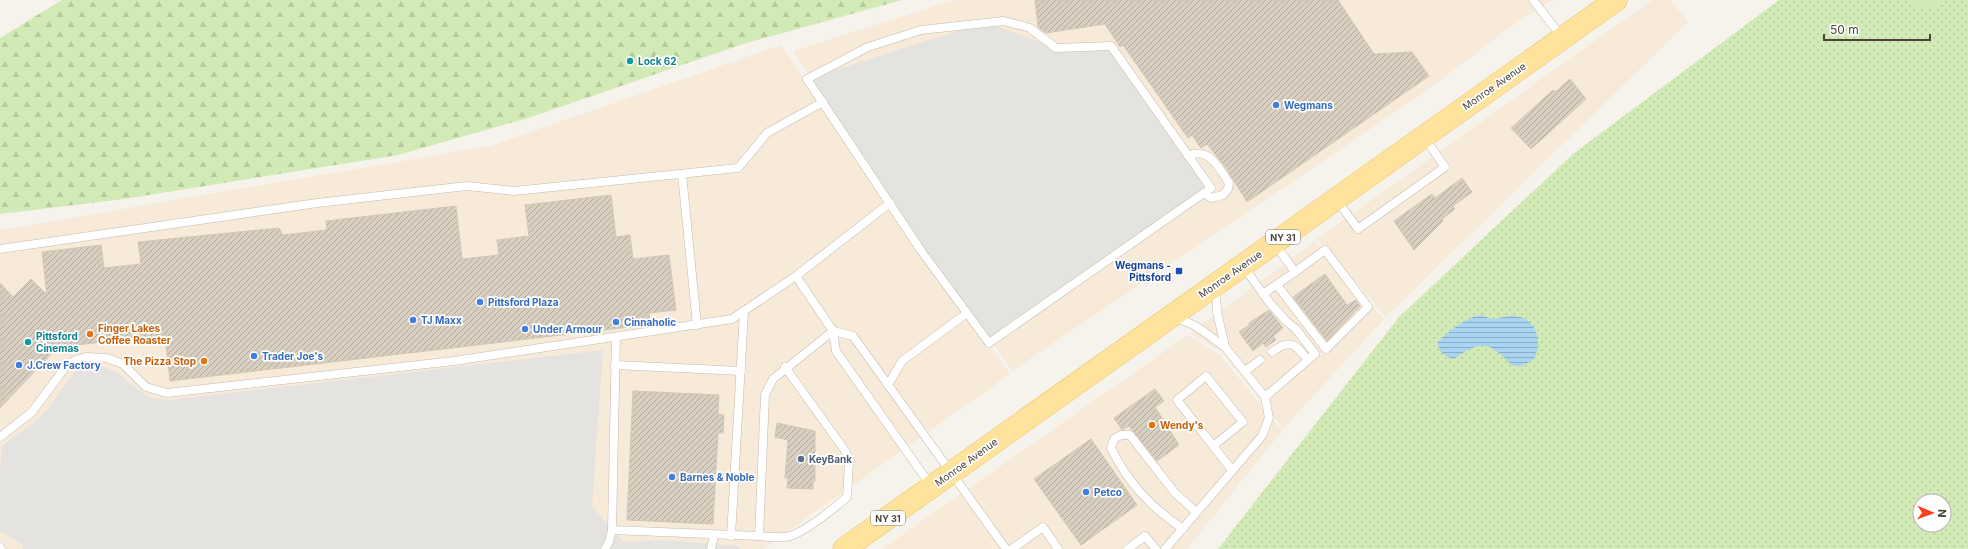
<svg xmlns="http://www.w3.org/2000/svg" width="1968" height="549" viewBox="0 0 1968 549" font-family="Inter,sans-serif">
  <defs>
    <pattern id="grass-dots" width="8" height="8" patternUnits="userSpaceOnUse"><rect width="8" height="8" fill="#d2eab5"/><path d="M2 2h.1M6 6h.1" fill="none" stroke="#b6ca9c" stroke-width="1.8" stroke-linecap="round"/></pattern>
    <pattern id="forest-firs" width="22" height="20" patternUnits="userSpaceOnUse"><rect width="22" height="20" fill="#d2eab5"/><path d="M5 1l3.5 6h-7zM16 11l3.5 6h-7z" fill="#b6ca9c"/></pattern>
    <pattern id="water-rules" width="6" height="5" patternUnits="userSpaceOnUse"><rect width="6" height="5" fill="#a9d4f2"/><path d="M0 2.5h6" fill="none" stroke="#8caec5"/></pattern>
    <pattern id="building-hatch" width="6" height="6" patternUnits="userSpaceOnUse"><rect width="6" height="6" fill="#d8cfc1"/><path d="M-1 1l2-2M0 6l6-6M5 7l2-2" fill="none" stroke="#b1aa9e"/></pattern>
  </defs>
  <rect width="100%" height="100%" fill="#f6f3ec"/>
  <!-- commercial -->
  <g fill="#f7ead8">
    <path d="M954,0H1554L1517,22L1422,94L1012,371L849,139L793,51Z"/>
    <path d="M1652,0H1670L1688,22L1386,317L1317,239Z"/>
    <path d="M781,45L1010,374L763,549H0V230L490,146Z"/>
    <path d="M1315,241L1384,319L1283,429L1222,352L1190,333Z"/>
    <path d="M1188,335L1220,355L1282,431L1187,549H882Z"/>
  </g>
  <!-- grass -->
  <path fill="url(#grass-dots)" fill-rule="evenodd" d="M1779,0H1968V549H1218L1399,317L1573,154ZM1920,501H1944V525H1920Z"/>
  <!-- forest -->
  <path fill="url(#forest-firs)" d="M62,0H902L743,44L528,118L398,155L124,199L0,214V38Z"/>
  <!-- pitch -->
  <path fill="#d2eab5" d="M1911,0H1946L1945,3C1932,10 1922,13 1911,0Z"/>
  <!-- parking -->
  <g fill="#e5e3e0">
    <path d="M986,22L1056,48L1111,46L1211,188L989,343L807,79Z"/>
    <path d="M603,350L592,506L623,542L665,540L740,546L739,549H23L22,544L0,532V473L2,446L34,422L47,410L76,370L91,365H98L119,373L131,385L151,398L170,400Z"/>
  </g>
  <!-- water -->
  <path fill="url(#water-rules)" d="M1479,315C1485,315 1488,319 1494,319C1501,318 1508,315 1515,316C1537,318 1544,344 1533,360L1522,366H1513C1508,362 1504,357 1499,353C1483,339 1468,349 1454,359C1446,358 1437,351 1438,342C1450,330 1463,320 1479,315Z"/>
  <!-- building -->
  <g fill="url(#building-hatch)" stroke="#d3c7b4">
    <path d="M1035,0H1338L1374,54L1412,52L1429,76L1247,202L1226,168L1207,144L1201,148L1192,135L1188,138L1123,45L1120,47L1105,24L1046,33L1038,27Z"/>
    <path d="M1570,79L1586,99L1531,149L1511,128L1553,90L1555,92Z"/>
    <path d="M1462,178L1472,192L1453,206L1455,209L1442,219L1443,221L1414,250L1394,221L1432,194L1435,198Z"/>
    <path d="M611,195L616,237L630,235L633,259L669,255L676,310L649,313L650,321L638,322L639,326L170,381L165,335L58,347L0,408V283L13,297L31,279L47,295L42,252L101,245L104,268L141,264L138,242L279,228L283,235L327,230L326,221L456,206L462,259L499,255L497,240L529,236L525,205Z"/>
    <path d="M1325,274L1347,305L1356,300L1360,306L1327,341L1293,297Z"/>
    <path d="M1269,310L1283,328L1273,336L1276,340L1266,347L1263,343L1253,351L1239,332L1249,325V323Z"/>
    <path d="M1155,389L1164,401L1155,407L1179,445L1157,461L1129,426L1122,430L1114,418Z"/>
    <path d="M633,391L719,395L718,414L724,415L723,433H718L713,524L627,520Z"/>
    <path d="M777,423L815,431V481H813V489L787,488L788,478H785L788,440L775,437Z"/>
    <path d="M1091,439L1137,505L1081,545L1034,479Z"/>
  </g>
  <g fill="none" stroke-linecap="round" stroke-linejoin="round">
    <defs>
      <g id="lane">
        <path d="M1533,0L1562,37"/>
        <path d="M1004,21L1030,28L1056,48L1111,46L1211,188L989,343L922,252L807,79L868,47L921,30Z"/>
        <path d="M1188,156C1209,146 1219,168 1229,183L1228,189L1223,195L1211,198L1204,193"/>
        <path d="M682,174L697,325"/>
        <path d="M1336,199L1358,229L1445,167L1424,137"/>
        <path d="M0,249L317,203L467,186L514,191L738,168L767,133L823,102"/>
        <path d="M796,276L833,331L836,351L931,486"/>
        <path d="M1277,285L1326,349L1368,307L1325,250L1295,272"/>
        <path d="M1263,294L1295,272L1275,244"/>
        <path d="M1174,319C1195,321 1208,336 1225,347L1217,312L1216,288"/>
        <path d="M833,331L853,336L1006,549"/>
        <path d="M1225,347L1265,397L1315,354L1296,329L1286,321L1269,302L1243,266"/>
        <path d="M1272,352C1291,338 1295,344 1308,360"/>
        <path d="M615,365L741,371"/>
        <path d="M785,367L846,452L849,462L847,497C836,507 807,530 793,535C783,539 770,537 759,536L765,395L773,379L833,331"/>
        <path d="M1245,371L1260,360"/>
        <path d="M888,385L902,361L967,313"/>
        <path d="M0,437L32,412L67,365L76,360L86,357L107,358L123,364L146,387L167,393L454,361L732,319L796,276L890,203"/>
        <path d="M1213,446L1243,422L1206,376L1177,400L1232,470"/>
        <path d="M1183,529C1151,507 1128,483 1111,448L1114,439L1121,435H1130L1175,493L1196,512"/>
        <path d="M612,530L759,536"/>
        <path d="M731,536L744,312"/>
        <path d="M0,547L1,549"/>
        <path d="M605,549L609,542L612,530L616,337"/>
        <path d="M711,549L714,535"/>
        <path d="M1012,549L1043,527L1058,549"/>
        <path d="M1128,549L1145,536L1156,549"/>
        <path d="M1165,549L1262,436L1269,418L1265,397"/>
      </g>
      <path id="primary" d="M844,549L1616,0"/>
    </defs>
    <!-- lane casing -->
    <use href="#lane" stroke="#c2bbae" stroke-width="9"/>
    <!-- primary casing -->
    <use href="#primary" stroke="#e6c16a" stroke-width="23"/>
    <!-- lane -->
    <use href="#lane" stroke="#fff" stroke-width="8"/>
    <!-- primary -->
    <use href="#primary" stroke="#ffe39c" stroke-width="22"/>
  </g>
  <!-- markers -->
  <g fill="#0f9aa8" stroke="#fff" stroke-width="1.5">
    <circle cx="630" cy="61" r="4"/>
    <circle cx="28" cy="342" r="4"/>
  </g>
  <g fill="#3f7fe0" stroke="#fff" stroke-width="1.5">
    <circle cx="1276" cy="105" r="4"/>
    <circle cx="480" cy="302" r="4"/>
    <circle cx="413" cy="320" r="4"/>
    <circle cx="616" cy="322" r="4"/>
    <circle cx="525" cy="329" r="4"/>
    <circle cx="254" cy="356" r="4"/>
    <circle cx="19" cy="365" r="4"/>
    <circle cx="672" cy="477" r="4"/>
    <circle cx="1086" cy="492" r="4"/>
  </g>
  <rect fill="#1a4fb4" stroke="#fff" stroke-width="1.5" x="1175" y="267" width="8" height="8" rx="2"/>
  <g fill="#e8710a" stroke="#fff" stroke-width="1.5">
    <circle cx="90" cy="334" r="4"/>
    <circle cx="204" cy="361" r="4"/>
    <circle cx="1152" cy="425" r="4"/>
  </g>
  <circle fill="#5c6f8a" stroke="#fff" stroke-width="1.5" cx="801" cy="459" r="4"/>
  <g text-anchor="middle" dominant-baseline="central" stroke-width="3.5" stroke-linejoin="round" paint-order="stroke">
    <!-- shield labels -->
    <g fill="#fff" stroke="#817c74" stroke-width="1">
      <rect x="1266" y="230" width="34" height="14" rx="3"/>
      <rect x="871" y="511" width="34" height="14" rx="3"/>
    </g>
    <g font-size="9" font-weight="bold" fill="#4b4439">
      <text x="1283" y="237">NY 31</text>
      <text x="888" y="518">NY 31</text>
    </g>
    <!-- culture labels -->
    <g font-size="10" font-weight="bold" fill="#0d838f" stroke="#fff" text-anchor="start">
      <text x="638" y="61">Lock 62</text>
      <text x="36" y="336">Pittsford<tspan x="36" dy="12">Cinemas</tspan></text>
    </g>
    <!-- street labels -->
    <g font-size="10" fill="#4b4439" stroke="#fff">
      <text transform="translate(1494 86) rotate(-35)">Monroe Avenue</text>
      <text transform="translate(1230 274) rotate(-35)">Monroe Avenue</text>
      <text transform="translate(966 462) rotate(-36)">Monroe Avenue</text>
    </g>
    <!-- shop labels -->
    <g font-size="10" font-weight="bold" fill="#366cbe" stroke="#fff" text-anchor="start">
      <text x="1284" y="105">Wegmans</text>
      <text x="488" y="302">Pittsford Plaza</text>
      <text x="421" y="320">TJ Maxx</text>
      <text x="624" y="322">Cinnaholic</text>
      <text x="533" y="329">Under Armour</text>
      <text x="262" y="356">Trader Joe's</text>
      <text x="27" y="365">J.Crew Factory</text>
      <text x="680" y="477">Barnes &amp; Noble</text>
      <text x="1094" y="492">Petco</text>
    </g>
    <!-- transit labels -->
    <g font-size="10" font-weight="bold" fill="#164399" stroke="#fff" text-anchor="end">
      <text x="1171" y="265">Wegmans -<tspan x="1171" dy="12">Pittsford</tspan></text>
    </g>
    <!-- food labels -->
    <g font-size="10" font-weight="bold" fill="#c56008" stroke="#fff" text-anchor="start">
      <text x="98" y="328">Finger Lakes<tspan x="98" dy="12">Coffee Roaster</tspan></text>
      <text x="196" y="361" text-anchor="end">The Pizza Stop</text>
      <text x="1160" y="425">Wendy's</text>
    </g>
    <!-- service labels -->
    <g font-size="10" font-weight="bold" fill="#4e5e75" stroke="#fff" text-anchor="start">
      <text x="809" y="459">KeyBank</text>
    </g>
  </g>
  <!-- north arrow -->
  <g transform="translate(1932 513) rotate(92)"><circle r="19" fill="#ffffff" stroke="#b7b4b0"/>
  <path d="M0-3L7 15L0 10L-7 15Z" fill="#fc3f1d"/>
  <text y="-6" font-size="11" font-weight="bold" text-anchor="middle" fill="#4b4439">N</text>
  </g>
  <!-- scale -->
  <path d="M1824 34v6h106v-6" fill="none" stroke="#4b4439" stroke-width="2"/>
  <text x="1830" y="34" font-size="12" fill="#4b4439" stroke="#ffffff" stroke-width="3" paint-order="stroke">50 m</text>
</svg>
